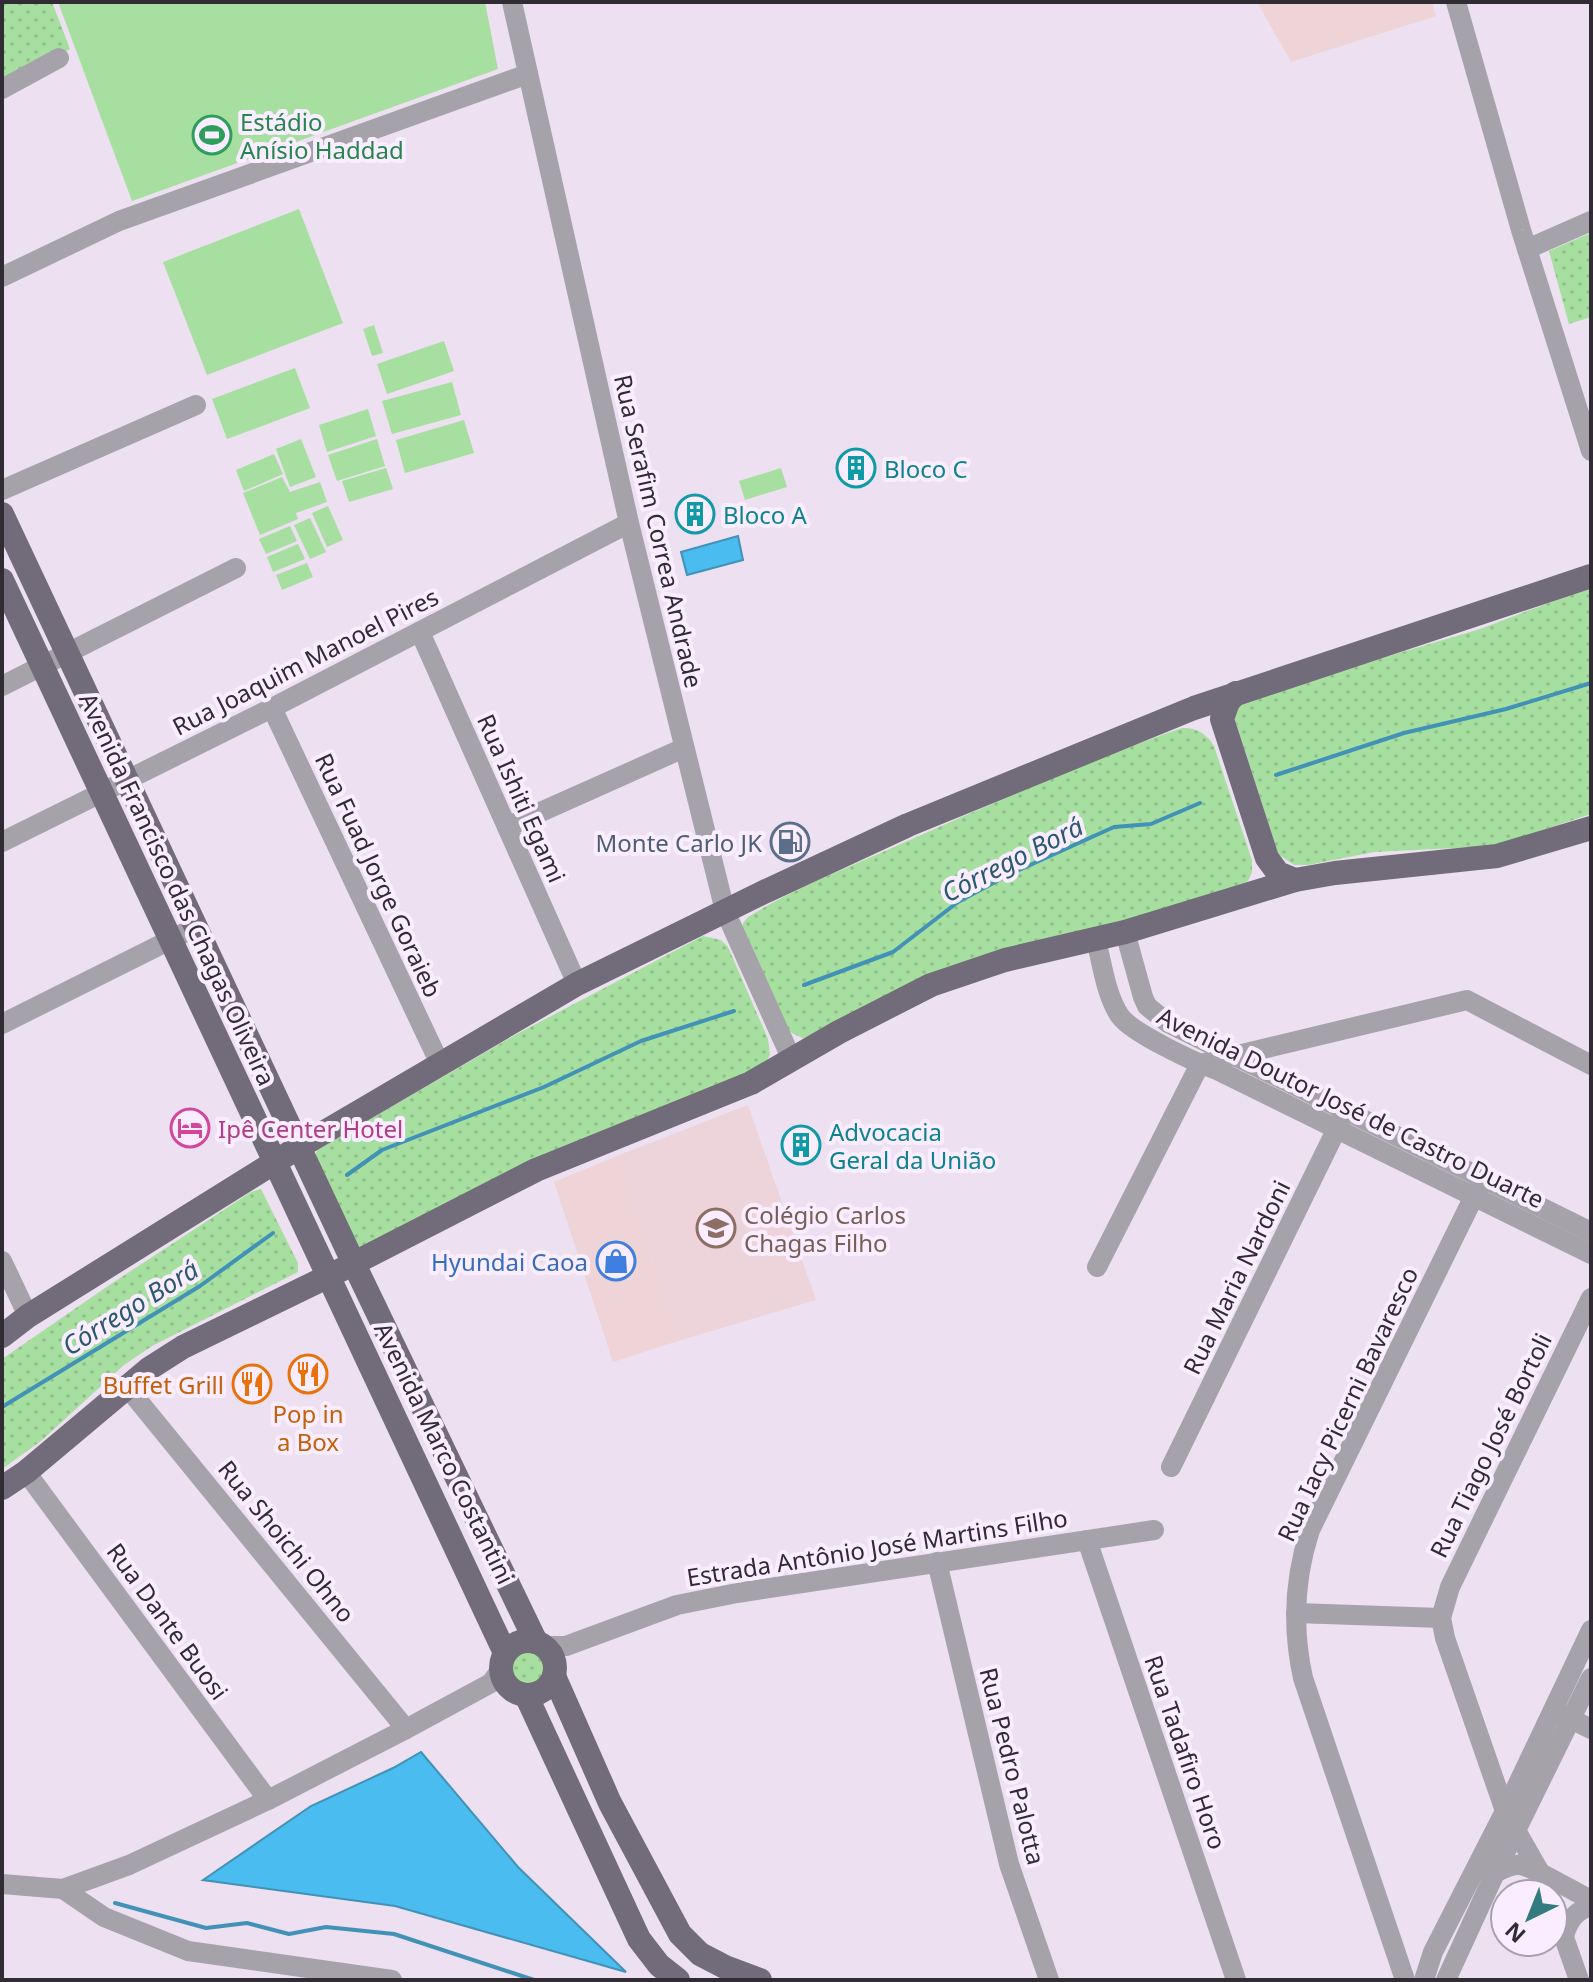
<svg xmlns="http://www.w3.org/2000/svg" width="1593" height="1982" viewBox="0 0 1593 1982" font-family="'Noto Sans',sans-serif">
  <defs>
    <pattern id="green-dots" width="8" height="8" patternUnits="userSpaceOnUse" patternTransform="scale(2)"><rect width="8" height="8" fill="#a6dfa0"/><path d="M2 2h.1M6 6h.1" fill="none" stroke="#8fc08a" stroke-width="1.8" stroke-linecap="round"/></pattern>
  </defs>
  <rect width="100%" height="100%" fill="#ede0f1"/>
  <!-- commercial -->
  <g fill="#eed4d6">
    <path d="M1257,2H1432L1436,16L1291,62Z"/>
    <path d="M619,1155L678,1341L613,1362L554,1182Z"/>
  </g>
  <!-- education -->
  <path fill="#edd4db" d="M748,1105L816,1300L678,1341L619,1155Z"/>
  <!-- green -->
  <g fill="url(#green-dots)">
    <path d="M2,2H52L70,49L2,83Z"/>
    <path d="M1591,233V317L1569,324L1549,251Z"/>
    <path d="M1591,587V814L1496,846L1374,852L1308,865H1294L1278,854L1234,716L1238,705L1254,696L1480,629Z"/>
    <path d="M1182,728C1196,727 1207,734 1214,746L1252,860V872L1248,881L1237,887L804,1039L788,1031L742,931L743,923L748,917C796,887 852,866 903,843C995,802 1087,761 1182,728Z"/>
    <path d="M703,936L721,940L728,947L768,1039L770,1055L765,1065L363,1248L359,1247L315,1159L317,1150L517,1034Z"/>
    <path d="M261,1189L298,1263V1272L152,1346L124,1365L41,1441L2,1469V1359L108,1286L251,1192Z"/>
    <circle cx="529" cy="1668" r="19"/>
  </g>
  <!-- pitch -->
  <g fill="#a6dfa0">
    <path d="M58,2H485L498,69L132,201Z"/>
    <path d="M299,209L343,323L207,375L163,262Z"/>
    <path d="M374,325L383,353L372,356L363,329Z"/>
    <path d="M444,341L454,371L387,394L377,364Z"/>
    <path d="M295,368L310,408L227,439L212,399Z"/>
    <path d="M452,382L461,415L392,434L382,401Z"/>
    <path d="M368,409L376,436L327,452L319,425Z"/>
    <path d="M464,420L474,453L405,473L396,440Z"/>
    <path d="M301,439L316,477L290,487L276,449Z"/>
    <path d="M377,439L385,466L337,481L328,455Z"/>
    <path d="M274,454L283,474L244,491L236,470Z"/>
    <path d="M386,468L393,489L349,502L342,481Z"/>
    <path d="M781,468L787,487L745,500L739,481Z"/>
    <path d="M282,477L290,492L320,482L327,502L296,513L298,519L260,535L243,493Z"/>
    <path d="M328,506L343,540L327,547L312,513Z"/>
    <path d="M310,518L326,552L310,559L294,525Z"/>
    <path d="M290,526L297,541L266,554L259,539Z"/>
    <path d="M298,544L305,559L273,572L267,557Z"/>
    <path d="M307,563L313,577L282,590L276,575Z"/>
  </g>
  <!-- water -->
  <g fill="#4abcef" stroke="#4291b7" stroke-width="2">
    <path d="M738,536L743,560L687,575L681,552Z"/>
    <path d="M421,1752L518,1867L626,1972L395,1906L203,1880L311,1806L393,1768Z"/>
  </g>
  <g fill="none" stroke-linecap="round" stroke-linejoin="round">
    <!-- stream -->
    <g stroke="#4291b7" stroke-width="4">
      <path d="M1276,775L1404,733L1506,709L1591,683"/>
      <path d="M804,985L893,952L958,902L1008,875L1114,827L1151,824L1200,803"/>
      <path d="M347,1175L382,1150L544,1087L641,1041L734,1011"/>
      <path d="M2,1407L200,1286L273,1233"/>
      <path d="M115,1903L206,1928L247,1923L289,1934L326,1927L394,1934L534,1980"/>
    </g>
    <!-- minor -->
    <g stroke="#a6a2aa" stroke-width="20">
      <path d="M512,2L629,523L725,911L792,1060"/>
      <path d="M1456,2L1521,230L1591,451"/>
      <path d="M2,89L59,58"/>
      <path d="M1527,249L1591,221"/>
      <path d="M2,277L119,221L528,74"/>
      <path d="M2,490L196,405"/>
      <path d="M420,632L577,984"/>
      <path d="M2,686L236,568"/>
      <path d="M272,708L440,1064"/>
      <path d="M507,827L684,748"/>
      <path d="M2,842L272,708L629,523"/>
      <path d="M1125,932L1143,997L1147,1006L1168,1023L1591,1232"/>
      <path d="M1096,940C1102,963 1106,996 1120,1016C1132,1033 1196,1063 1217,1070L1591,1254"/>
      <path d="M2,1024L196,927"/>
      <path d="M2,1261L28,1316"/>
      <path d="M1097,1267L1200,1064L1467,1000L1591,1065"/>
      <path d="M127,1387L406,1729"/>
      <path d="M1171,1467L1343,1116"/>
      <path d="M26,1472L268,1800"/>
      <path d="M1087,1540L1236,1980"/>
      <path d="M937,1562L1009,1864L1049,1980"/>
      <path d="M1296,1613L1441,1618"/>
      <path d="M545,1646H566L677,1605L737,1593L1154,1530"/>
      <path d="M1559,1713L1591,1729"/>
      <path d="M1495,1873C1503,1869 1510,1864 1520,1865C1531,1866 1577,1893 1591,1900"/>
      <path d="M2,1884L63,1889L129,1865L268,1800L406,1729L491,1683L501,1669"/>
      <path d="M63,1889L104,1917L188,1951L392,1980"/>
      <path d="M1549,1894L1542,1876L1505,1811L1445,1638L1441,1618L1450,1587L1591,1298"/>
      <path d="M1553,1906L1579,1980"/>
      <path d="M1564,1936C1569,1920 1575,1911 1591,1906"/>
      <path d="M1405,1980L1303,1678C1292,1628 1294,1579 1310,1530L1483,1178"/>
      <path d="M1424,1980L1433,1952L1505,1811L1591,1630"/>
      <path d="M1446,1980L1495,1873L1591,1678"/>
    </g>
    <!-- major -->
    <g stroke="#726b79" stroke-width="24">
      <path d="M2,514L354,1264L536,1642"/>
      <path d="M2,580L505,1653"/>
      <path d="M1236,693L1228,702L1222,719L1267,858L1278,873L1295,880"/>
      <path d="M2,1336L28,1316L299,1147L577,984L766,891L908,825L1194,708L1591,576"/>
      <path d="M2,1488L26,1472L150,1368L183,1347L329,1276L536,1170L751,1083L839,1032L931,985L1005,960L1125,932L1295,880L1335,873L1497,856L1591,828"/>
      <circle cx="528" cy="1668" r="27"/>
      <path d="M554,1676L610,1803L680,1934L700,1954L725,1967L760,1980"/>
      <path d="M526,1695L639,1939L659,1965L678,1980"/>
    </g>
  </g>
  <!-- icons -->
  <defs>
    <symbol id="stadium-ring" viewBox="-11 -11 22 22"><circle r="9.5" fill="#faedff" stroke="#2e9e5b" stroke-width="1.5"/><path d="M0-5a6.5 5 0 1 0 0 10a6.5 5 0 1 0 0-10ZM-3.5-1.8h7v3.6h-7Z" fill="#2e9e5b"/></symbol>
    <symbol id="building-ring" viewBox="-11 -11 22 22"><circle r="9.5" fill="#faedff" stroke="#0f9aa8" stroke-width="1.5"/><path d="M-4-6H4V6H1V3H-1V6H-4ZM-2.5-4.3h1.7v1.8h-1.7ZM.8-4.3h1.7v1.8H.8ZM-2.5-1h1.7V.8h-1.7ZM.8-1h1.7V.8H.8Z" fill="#0f9aa8"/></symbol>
    <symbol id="fuel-ring" viewBox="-11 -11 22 22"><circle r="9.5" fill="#faedff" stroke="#5c6f8a" stroke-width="1.5"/><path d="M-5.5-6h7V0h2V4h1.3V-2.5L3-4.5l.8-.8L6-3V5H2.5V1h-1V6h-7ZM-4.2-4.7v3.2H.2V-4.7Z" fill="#5c6f8a"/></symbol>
    <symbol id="hotel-ring" viewBox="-11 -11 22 22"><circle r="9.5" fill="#faedff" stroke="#d1479c" stroke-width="1.5"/><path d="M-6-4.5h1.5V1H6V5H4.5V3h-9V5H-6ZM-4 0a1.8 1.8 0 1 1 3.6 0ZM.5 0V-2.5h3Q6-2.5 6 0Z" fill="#d1479c"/></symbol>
    <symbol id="university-ring" viewBox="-11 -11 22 22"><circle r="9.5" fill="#faedff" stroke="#8d6e63" stroke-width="1.5"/><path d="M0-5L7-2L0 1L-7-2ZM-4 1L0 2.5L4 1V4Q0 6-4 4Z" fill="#8d6e63"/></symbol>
    <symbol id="shop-ring" viewBox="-11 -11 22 22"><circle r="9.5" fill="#faedff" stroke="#3f7fe0" stroke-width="1.5"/><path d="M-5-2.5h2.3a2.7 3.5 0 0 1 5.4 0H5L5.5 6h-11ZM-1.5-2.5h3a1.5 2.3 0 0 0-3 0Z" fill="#3f7fe0"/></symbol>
    <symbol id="restaurant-ring" viewBox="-11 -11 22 22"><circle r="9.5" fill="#faedff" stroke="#e8710a" stroke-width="1.5"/><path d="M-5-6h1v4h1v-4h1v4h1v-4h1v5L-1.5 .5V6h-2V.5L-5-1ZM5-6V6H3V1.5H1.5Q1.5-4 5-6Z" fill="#e8710a"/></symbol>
  </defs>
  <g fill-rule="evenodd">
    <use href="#stadium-ring" x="190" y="113" width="44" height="44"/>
    <use href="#building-ring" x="834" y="446" width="44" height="44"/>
    <use href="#building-ring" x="673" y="492" width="44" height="44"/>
    <use href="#fuel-ring" x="768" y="820" width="44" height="44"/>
    <use href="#hotel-ring" x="168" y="1106" width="44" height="44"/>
    <use href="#building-ring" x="779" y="1123" width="44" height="44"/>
    <use href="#university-ring" x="694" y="1206" width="44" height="44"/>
    <use href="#shop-ring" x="594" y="1239" width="44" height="44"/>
    <use href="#restaurant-ring" x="286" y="1352" width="44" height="44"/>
    <use href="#restaurant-ring" x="230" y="1362" width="44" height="44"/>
  </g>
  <g text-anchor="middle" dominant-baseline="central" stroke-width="8" stroke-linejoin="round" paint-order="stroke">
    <!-- leisure labels -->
    <g font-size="24" fill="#27864d" stroke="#faedff" text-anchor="start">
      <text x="240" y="121">Estádio<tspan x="240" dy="28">Anísio Haddad</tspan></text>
    </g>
    <!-- culture labels -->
    <g font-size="24" fill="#0d838f" stroke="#faedff" text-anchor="start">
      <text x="884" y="468">Bloco C</text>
      <text x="723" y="514">Bloco A</text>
      <text x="829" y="1131">Advocacia<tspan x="829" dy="28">Geral da União</tspan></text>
    </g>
    <!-- street labels -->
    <g font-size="24" fill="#312c33" stroke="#faedff">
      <text transform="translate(659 531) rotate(77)">Rua Serafim Correa Andrade</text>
      <text transform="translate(305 661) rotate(-27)">Rua Joaquim Manoel Pires</text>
      <text transform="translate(522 798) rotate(66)">Rua Ishiti Egami</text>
      <text transform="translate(379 875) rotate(65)">Rua Fuad Jorge Goraieb</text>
      <text transform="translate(178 889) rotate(65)">Avenida Francisco das Chagas Oliveira</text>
      <text transform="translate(1351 1107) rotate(26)">Avenida Doutor José de Castro Duarte</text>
      <text transform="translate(1236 1277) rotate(-64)">Rua Maria Nardoni</text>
      <text transform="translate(1347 1404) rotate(-65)">Rua Iacy Picerni Bavaresco</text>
      <text transform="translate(1490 1445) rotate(-64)">Rua Tiago José Bortoli</text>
      <text transform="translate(445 1453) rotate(64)">Avenida Marco Costantini</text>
      <text transform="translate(287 1541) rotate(51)">Rua Shoichi Ohno</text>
      <text transform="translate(877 1547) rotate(-9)">Estrada Antônio José Martins Filho</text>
      <text transform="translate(168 1621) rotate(54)">Rua Dante Buosi</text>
      <text transform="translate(1186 1752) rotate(71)">Rua Tadafiro Horo</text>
      <text transform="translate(1013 1766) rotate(76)">Rua Pedro Palotta</text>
    </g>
    <!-- service labels -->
    <g font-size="24" fill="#4e5e75" stroke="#faedff" text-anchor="end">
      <text x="762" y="842">Monte Carlo JK</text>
    </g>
    <!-- hotel labels -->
    <g font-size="24" fill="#b23c85" stroke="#faedff" text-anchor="start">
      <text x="218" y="1128">Ipê Center Hotel</text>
    </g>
    <!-- education labels -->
    <g font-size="24" fill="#785e54" stroke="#faedff" text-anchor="start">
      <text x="744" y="1214">Colégio Carlos<tspan x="744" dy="28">Chagas Filho</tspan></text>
    </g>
    <!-- shop labels -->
    <g font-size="24" fill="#366cbe" stroke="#faedff" text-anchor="end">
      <text x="588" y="1261">Hyundai Caoa</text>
    </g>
    <!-- food labels -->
    <g font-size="24" fill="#c56008" stroke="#faedff" text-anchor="end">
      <text x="224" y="1384">Buffet Grill</text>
      <text x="308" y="1413" text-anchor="middle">Pop in<tspan x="308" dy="28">a Box</tspan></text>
    </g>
    <!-- water labels -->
    <g font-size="26" font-style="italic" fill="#2b596f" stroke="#faedff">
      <text transform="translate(1012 859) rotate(-27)">Córrego Borá</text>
      <text transform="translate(130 1307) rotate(-32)">Córrego Borá</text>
    </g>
  </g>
  <!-- border -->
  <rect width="1593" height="1982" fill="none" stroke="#312c33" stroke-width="8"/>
  <!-- north arrow -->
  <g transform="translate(1529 1918) rotate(223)"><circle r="38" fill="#faedff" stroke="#aaa0ad" stroke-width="2"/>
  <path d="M0-6L14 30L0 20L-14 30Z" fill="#327b7e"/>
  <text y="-12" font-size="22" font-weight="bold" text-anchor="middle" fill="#312c33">N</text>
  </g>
</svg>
